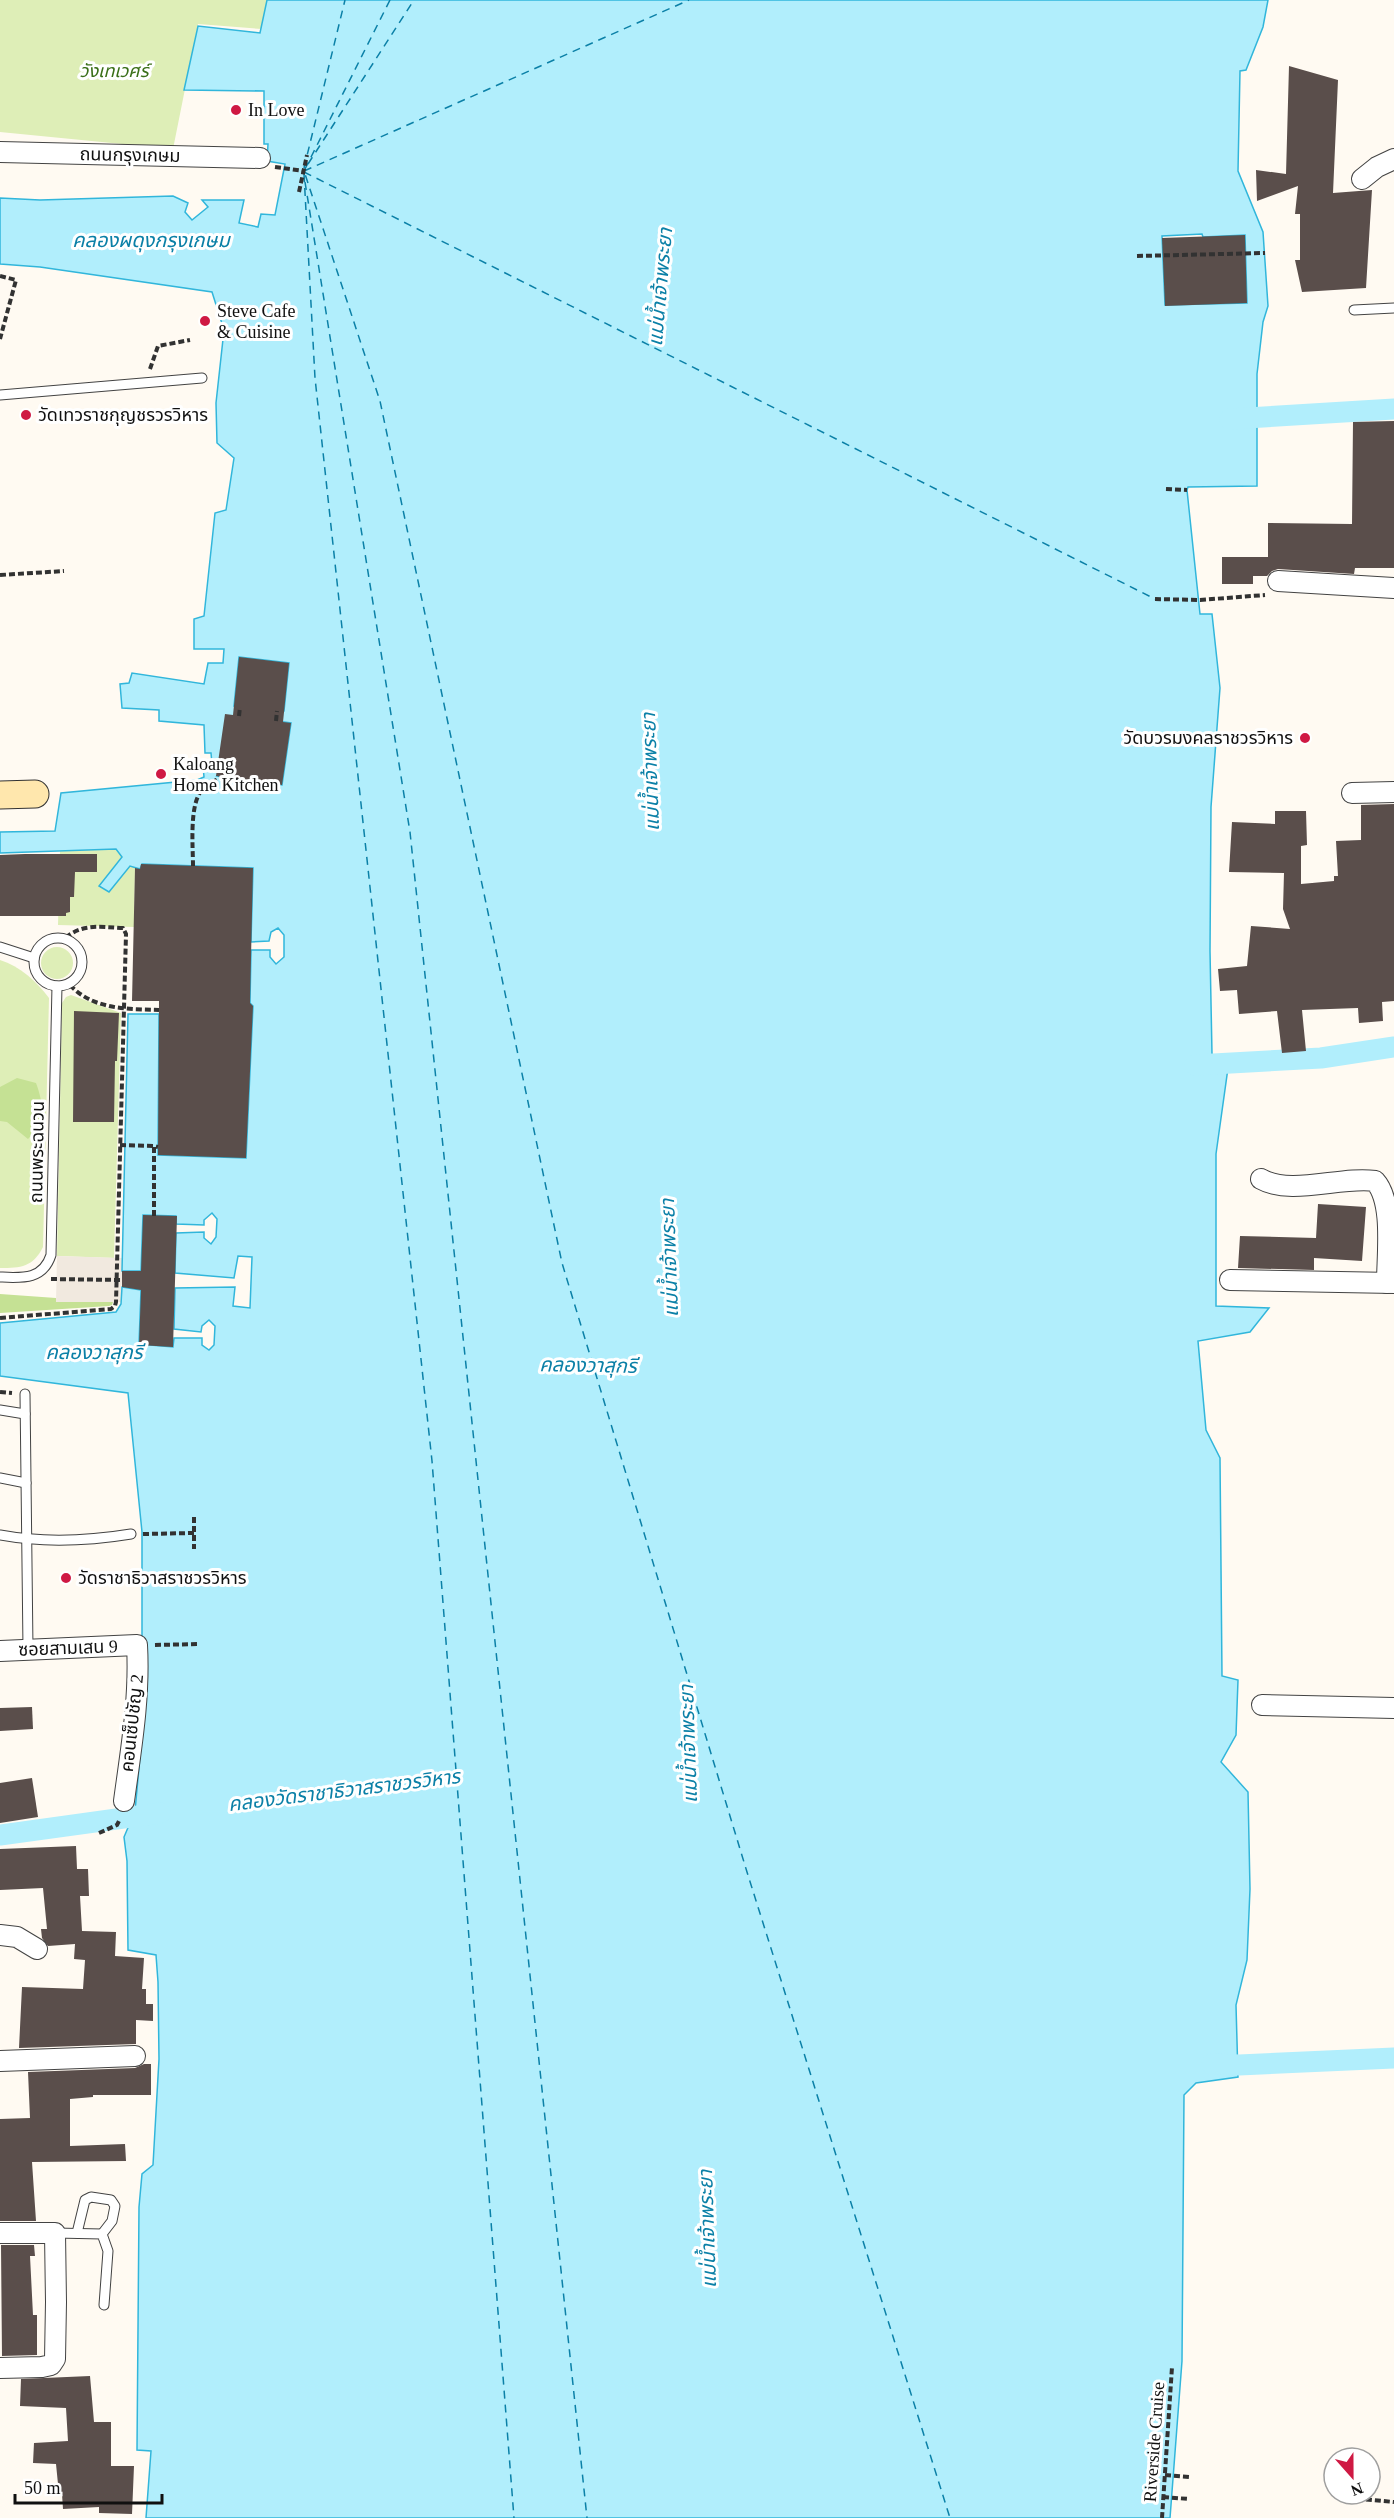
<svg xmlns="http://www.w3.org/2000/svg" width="1394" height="2518" viewBox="0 0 1394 2518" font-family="'Times New Roman','Noto Sans Thai',serif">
  <rect width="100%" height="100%" fill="#fffaf2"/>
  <!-- green -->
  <g fill="#deeeb7">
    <path d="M0,0H268L262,29L198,24L173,149L0,132Z"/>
    <path d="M116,849L135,868L134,927L58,925L60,851Z"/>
    <circle cx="57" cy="963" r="16"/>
    <path d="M0,960C20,966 37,982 49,998L43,1247C33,1267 21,1268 0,1268Z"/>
    <path d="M71,995L121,1013L114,1258L57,1256L62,1003L66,997Z"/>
  </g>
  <!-- forest -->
  <g fill="#c5e194">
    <path d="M17,1078L36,1083C44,1105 46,1122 28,1139L7,1122L0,1121V1087Z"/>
    <path d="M0,1294L56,1298V1302H113L112,1305L109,1306L0,1313Z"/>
  </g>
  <!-- plaza -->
  <path fill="#f1e9df" d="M57,1256L123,1258L121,1302H56Z"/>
  <!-- water -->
  <path fill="#b1eefc" stroke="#31b6db" stroke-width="1.5" fill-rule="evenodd" d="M267,0H1268L1263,27L1246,70L1240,71L1238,171L1263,232L1268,306L1263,322L1257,374V486L1188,487L1187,490L1200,614H1212L1220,688L1211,807L1210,951L1212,1054L1228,1068L1216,1154V1306L1269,1308L1250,1332L1198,1341L1206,1430L1220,1458L1222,1676L1238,1680L1236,1735L1221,1762L1248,1792L1250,1889L1247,1960L1236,2005L1238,2077L1196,2083L1184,2095L1182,2361L1170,2518H146L151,2451L137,2450L139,2207L142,2174L153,2165L159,2059L158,1982L156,1955L128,1950L127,1861L124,1837L135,1811L145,1702L142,1669V1532L128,1393L0,1376V1323L116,1312L121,1304L122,1287L141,1290L139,1344L173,1347L174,1338H202V1345L209,1350L214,1345L215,1326L209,1320L202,1326L201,1332L174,1329L175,1288L235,1287L233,1306L250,1308L252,1257L238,1256L234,1278L175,1273L176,1233L204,1232V1238L211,1244L216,1237L217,1219L212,1213L204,1220V1225L176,1224V1216L143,1215L141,1271H122L128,1014H159L158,1155L246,1158L253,1006L250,1003L251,950H270V957L276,964L284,957V935L278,928L271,932L269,941L251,942L253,868L142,864L140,869L130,866L109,892L99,886L122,857L116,849L0,853V832L55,831L61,793L197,780L204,777L203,766L212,764L211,753H205L204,725L159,721V710L122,708L120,684L129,683L132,673L204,684L208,663H223L224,649H194V619L204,616L215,513L226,510L234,458L217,443L216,403L224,330L212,292L40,267L0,264V198L40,200L173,196L188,203L185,212L192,220L208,207L202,200H244L239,223L258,227L261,214L275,215L285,164L267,161L268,144H264V91L184,90L198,26L260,33ZM1202,234L1203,237L1245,235L1247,303L1165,305L1162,236ZM239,657L289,663L284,711L234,706ZM276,721L291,723L282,785L217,776Z"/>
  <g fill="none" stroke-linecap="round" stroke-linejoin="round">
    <!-- canal -->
    <g stroke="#b1eefc" stroke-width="21">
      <path d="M1230,419L1394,409"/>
      <path d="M1195,1065L1321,1058L1394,1047"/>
      <path d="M0,1835L160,1813"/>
      <path d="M1212,2064L1239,2065L1394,2058"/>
    </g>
    <!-- ferry -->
    <g stroke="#0b80a7" stroke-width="1.5" stroke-dasharray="8 6" stroke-linecap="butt">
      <path d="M390,0L304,171L380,401L562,1263L747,1872L950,2518"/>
      <path d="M308,164L414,0"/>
      <path d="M304,168L345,0"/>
      <path d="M304,171L689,0"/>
      <path d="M304,172L1155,599"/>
      <path d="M304,174L315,378L432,1461L514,2518"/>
      <path d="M305,182L410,832L587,2518"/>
    </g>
  </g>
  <!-- building -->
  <g fill="#5a4e4b">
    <path d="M1289,66L1338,80L1333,193L1372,190L1366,288L1302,292L1295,260H1300V214H1295L1298,186L1257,201L1256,170L1286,174Z"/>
    <path d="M1245,235L1247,303L1165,306L1162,238Z"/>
    <path d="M1394,421V568H1355L1354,574L1278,569L1272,571L1267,576H1253V584H1222V557H1268V523L1352,524L1353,422Z"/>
    <path d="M239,657L289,663L283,722L291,723L282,785L216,776L225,714L233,715Z"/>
    <path d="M1394,804V1001L1382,1002L1383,1021L1359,1023L1358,1008L1302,1010L1306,1051L1282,1053L1277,1011L1239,1014L1237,990L1220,991L1218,969L1247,966L1251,926L1290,929L1283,909L1284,873L1229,872L1232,822L1275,824V811H1306L1307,845L1301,846V884L1334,881V876H1338L1336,841L1361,840V805Z"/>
    <path d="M25,854H97V872H75L74,897H70V912L66,913V916H0V855Z"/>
    <path d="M141,864L253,868L250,1003L253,1006L246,1158L158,1155L159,1001H132L135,868L140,869Z"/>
    <path d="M74,1011L119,1013L117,1061H115L114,1122H73Z"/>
    <path d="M1318,1204L1366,1207L1362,1261L1314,1258V1270L1238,1268L1240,1236L1316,1238Z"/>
    <path d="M143,1215L177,1216L173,1347L139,1345L141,1290L122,1287V1271H141Z"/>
    <path d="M32,1707L33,1729L0,1731V1708Z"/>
    <path d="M32,1778L38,1817L0,1823V1783Z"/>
    <path d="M76,1846L77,1869H88L89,1896H80L82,1931L116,1932L115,1956L144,1958L142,1989H146V2004H153V2021L136,2020V2044L19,2048L22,1987L83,1989L85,1960L74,1959L75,1944L48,1946L42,1938L41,1929H47L43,1888L0,1890V1849Z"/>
    <path d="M144,2064H151V2095H93V2097L70,2099V2146L125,2144L126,2161L32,2162L36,2221H0V2119L30,2118L28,2072L135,2068Z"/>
    <path d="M1,2245H34L35,2256H30L33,2315H37V2355L2,2356Z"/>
    <path d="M90,2376L94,2422H111V2466H134L132,2514L99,2513V2507L63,2509L62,2494H59L56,2464L33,2463L34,2443L68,2441L66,2408L20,2406L21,2379Z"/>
  </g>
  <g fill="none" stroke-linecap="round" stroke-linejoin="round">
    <defs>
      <g id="lane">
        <path d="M1354,310L1394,308"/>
        <path d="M0,395L202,378"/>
        <circle cx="58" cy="962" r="24"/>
        <path d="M0,947L34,958"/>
        <path d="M0,1277C22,1278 43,1280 51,1255L57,986"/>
        <path d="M25,1394L28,1649"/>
        <path d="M0,1410L25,1414"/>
        <path d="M0,1478L26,1483"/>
        <path d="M0,1535C43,1543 88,1541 131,1534"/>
        <path d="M55,2233L102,2234L108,2251L104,2305"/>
        <path d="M77,2233L85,2200L91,2197L111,2200L115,2206L112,2221L102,2234"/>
      </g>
      <g id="street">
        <path d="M0,152L260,158"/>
        <path d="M1362,179L1377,167L1394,159"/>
        <path d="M1278,581L1394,588"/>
        <path d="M1352,793L1394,792"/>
        <path d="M1261,1179C1291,1196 1341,1176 1375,1181C1394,1202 1387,1254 1387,1283"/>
        <path d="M1230,1280L1394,1283"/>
        <path d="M0,1651L137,1645C140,1698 131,1749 124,1801"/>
        <path d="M1262,1705L1394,1708"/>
        <path d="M0,1935L17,1937L37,1949"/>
        <path d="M0,2061L135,2056"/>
        <path d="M0,2233H55L56,2302L55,2359L51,2365L42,2367L0,2368"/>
      </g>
      <path id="secondary" d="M0,795L35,794"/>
    </defs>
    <!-- lane casing -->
    <use href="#lane" stroke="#434343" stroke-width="11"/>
    <!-- street casing -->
    <use href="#street" stroke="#434343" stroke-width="22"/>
    <!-- secondary casing -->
    <use href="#secondary" stroke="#323232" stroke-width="29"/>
    <!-- path -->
    <g stroke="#323232" stroke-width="4" stroke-dasharray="6 3" stroke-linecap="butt">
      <path d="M275,167L304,171"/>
      <path d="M299,192L307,155"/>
      <path d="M1137,256L1265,253"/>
      <path d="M0,276L16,280L0,339"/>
      <path d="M150,369L158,346L190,340"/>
      <path d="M1166,489L1187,490"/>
      <path d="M0,575L64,571"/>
      <path d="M1155,599L1200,600L1265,595"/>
      <path d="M239,716L240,707"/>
      <path d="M276,721L277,711"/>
      <path d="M193,866C193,847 189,804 202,790C207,784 215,781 222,777"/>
      <path d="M70,985C93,1010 128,1009 159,1010"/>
      <path d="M120,1145L154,1146"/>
      <path d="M154,1216V1146L158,1147"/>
      <path d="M51,1279L122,1280"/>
      <path d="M0,1318L111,1309L115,1306L116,1302L126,934L123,928C100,927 82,923 64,939"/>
      <path d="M0,1392L12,1393"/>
      <path d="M194,1517V1549"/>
      <path d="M143,1534L194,1533"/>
      <path d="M155,1645L199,1644"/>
      <path d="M99,1833L117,1825L120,1819"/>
      <path d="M1165,2475L1190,2477"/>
      <path d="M1163,2497L1189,2499"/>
      <path d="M1339,2497L1394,2502"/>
      <path d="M1162,2518L1172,2367"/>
    </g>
    <!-- lane -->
    <use href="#lane" stroke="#fff" stroke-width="9"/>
    <!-- street -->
    <use href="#street" stroke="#fff" stroke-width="20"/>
    <!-- secondary -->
    <use href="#secondary" stroke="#ffe7ad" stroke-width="27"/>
  </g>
  <!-- markers -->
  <g fill="#cf1943" stroke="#fff" stroke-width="2">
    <circle cx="236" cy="110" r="6"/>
    <circle cx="205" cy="321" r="6"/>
    <circle cx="26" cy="415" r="6"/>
    <circle cx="1305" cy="738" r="6"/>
    <circle cx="161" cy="774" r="6"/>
    <circle cx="66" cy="1578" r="6"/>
  </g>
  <g text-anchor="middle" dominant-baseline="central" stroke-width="6" stroke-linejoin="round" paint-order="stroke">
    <!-- park labels -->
    <g font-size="18" font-style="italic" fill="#3a6f18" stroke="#fff">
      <text x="114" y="71">วังเทเวศร์</text>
    </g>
    <!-- poi labels -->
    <g font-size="18" fill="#101010" stroke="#fff" text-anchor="start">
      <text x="248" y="110">In Love</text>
      <text x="217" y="311">Steve Cafe<tspan x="217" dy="21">&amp; Cuisine</tspan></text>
      <text x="38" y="415">วัดเทวราชกุญชรวรวิหาร</text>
      <text x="1293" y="738" text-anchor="end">วัดบวรมงคลราชวรวิหาร</text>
      <text x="173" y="764">Kaloang<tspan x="173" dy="21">Home Kitchen</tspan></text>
      <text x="78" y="1578">วัดราชาธิวาสราชวรวิหาร</text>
    </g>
    <!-- street labels -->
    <g font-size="18" fill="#101010" stroke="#fff">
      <text transform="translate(130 155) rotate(1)">ถนนกรุงเกษม</text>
      <text transform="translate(37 1152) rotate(-89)">ถนนพระฉนวน</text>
      <text transform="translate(68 1648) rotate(-2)">ซอยสามเสน 9</text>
      <text transform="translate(132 1723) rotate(-84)">คอนเซ็ปชัญ 2</text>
      <text transform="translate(1154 2442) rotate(-86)">Riverside Cruise</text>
    </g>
    <!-- water labels -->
    <g font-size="20" font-style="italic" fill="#0b80a7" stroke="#fff">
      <text x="151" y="240">คลองผดุงกรุงเกษม</text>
      <text transform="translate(660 287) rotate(-85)">แม่น้ำเจ้าพระยา</text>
      <text transform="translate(650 772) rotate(-92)">แม่น้ำเจ้าพระยา</text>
      <text transform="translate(669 1258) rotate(-92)">แม่น้ำเจ้าพระยา</text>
      <text x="94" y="1352">คลองวาสุกรี</text>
      <text transform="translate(588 1365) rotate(1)">คลองวาสุกรี</text>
      <text transform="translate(688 1744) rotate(-92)">แม่น้ำเจ้าพระยา</text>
      <text transform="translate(344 1790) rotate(-7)">คลองวัดราชาธิวาสราชวรวิหาร</text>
      <text transform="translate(707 2229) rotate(-92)">แม่น้ำเจ้าพระยา</text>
    </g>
  </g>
  <!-- north arrow -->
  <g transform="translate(1352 2476) rotate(159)"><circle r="28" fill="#ffffff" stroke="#9f9f9f" stroke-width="1.5"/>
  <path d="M0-4.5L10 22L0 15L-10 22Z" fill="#cf1943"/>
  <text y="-9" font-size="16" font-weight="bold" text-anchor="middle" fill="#101010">N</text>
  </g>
  <!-- scale -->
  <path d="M15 2494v9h147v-9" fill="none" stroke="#101010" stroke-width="3"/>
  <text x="24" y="2494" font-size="18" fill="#101010" stroke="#ffffff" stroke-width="4.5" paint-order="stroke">50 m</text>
</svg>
